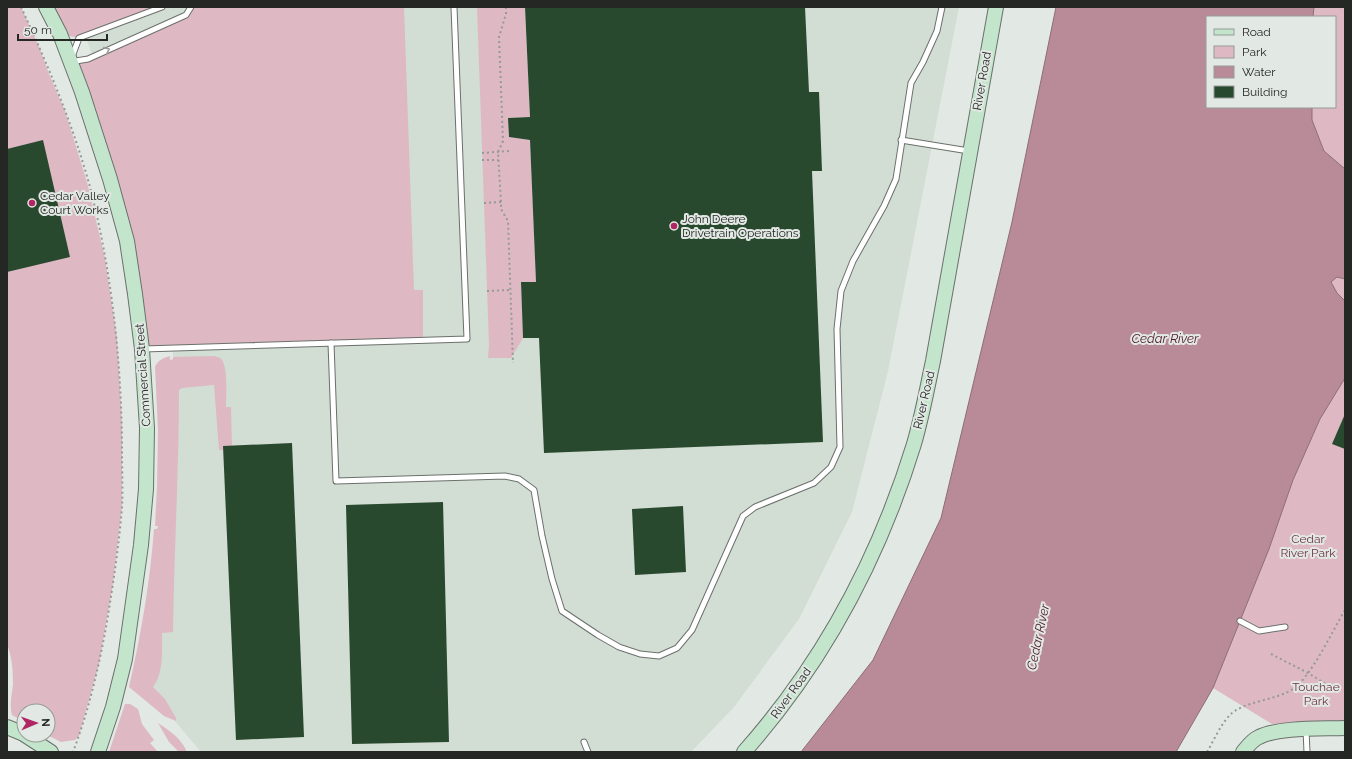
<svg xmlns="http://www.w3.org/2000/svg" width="1352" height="759" viewBox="0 0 1352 759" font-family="Raleway,sans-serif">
  <rect width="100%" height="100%" fill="#e2e8e3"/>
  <!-- built -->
  <path fill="#d2ddd3" d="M75,7H959L888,371L852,512L799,619L734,707L691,752H201L148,689L173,563V328L134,171Z"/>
  <!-- green -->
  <g fill="#deb9c4">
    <path d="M7,7H21L40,49L49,74L65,111L87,182L105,258L117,338L122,424V506L113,584L99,664L79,736L75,740L61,742L47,735H48V711H24V722L12,715C9,704 12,696 13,684C13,670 12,657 7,644Z"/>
    <path d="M46,7H162L79,38L60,34Z"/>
    <path d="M191,7H404L414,290H423V340L142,349L135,294L70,62L88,59L186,15Z"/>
    <path d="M477,7H525L530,117L508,118L509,137L530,140L536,282L521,283L523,338L511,358H488L489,345Z"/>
    <path d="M1314,7H1345V169L1324,151L1312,120V107H1335V17H1313Z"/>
    <path d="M1337,277L1345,279V301L1337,293L1331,282Z"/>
    <path d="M170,356V360L173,359V357L214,356C217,357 220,357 222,360C228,368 226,397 226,407H231L232,446H224L223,450H219L214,385L182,388L179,390C179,470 174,551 173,632L162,633C162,650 164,673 153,687L165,699L176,718V721L164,716L129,687C141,635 150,582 154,529H157L158,526H155L157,487L158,431L155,367C158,360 163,358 170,356Z"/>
    <path d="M1345,378V721L1272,724L1213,688L1269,549L1293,480L1320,419Z"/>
    <path d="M125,704H130L138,709L142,724L154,740L150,743L158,752H109Z"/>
    <path d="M158,723C170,731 181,738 187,752H179L169,742Z"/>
  </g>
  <!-- water -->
  <path fill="#b98b99" stroke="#8d6d76" d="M1056,7H1314L1313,17H1207V107H1312V120L1324,151L1345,169V279L1337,277L1331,282L1337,293L1345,301V378L1320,419L1293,480L1269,549L1213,688L1176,752H801L873,660L941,518L1012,222Z"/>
  <!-- building -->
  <g fill="#29492e">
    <path d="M525,7H805L809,92H819L822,171H812L823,442L544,453L539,338H523L521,282H536L530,140L509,137L508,118L530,117Z"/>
    <path d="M43,140L70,257L7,272V149Z"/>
    <path d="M1345,414V449L1332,444Z"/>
    <path d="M292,443L304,737L236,740L223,446Z"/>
    <path d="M443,502L449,742L352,744L346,505Z"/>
    <path d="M683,506L686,572L635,575L632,509Z"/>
  </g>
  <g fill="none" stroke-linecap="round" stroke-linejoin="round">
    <defs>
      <g id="lane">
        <path d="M162,7L79,38L70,62L88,59L186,15L191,7"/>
        <path d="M901,140L969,151"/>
        <path d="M331,343L336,481L505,476L519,479L534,490L542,536L552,579L562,611L598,635L619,647L640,654L659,656L677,648L692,630L743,516L755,507L814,483L831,467L840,447L837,329L841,291L853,261L884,206L896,179L911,83L923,62L937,31L942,7"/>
        <path d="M143,349L467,339L454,7"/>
        <path d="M1240,621L1259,631L1285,627"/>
        <path d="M1306,730L1307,752"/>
        <path d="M584,742L588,752"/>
      </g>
      <g id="secondary">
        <path d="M46,7L60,34L82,92L110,179L127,241L135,294L142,349L147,428L146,489L141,545L125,659L113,707L98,752"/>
        <path d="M7,727L24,734"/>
        <path d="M25,735L51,752"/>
        <path d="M744,752C823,663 879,558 914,444C922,417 927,389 933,361L996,7"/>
        <path d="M1243,752C1248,746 1252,740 1259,737C1279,727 1322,729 1345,728"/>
      </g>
    </defs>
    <!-- lane casing -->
    <use href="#lane" stroke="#6b706c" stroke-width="7"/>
    <!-- secondary casing -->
    <use href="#secondary" stroke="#6b706c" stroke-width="16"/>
    <!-- path -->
    <g stroke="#959a96" stroke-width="2" stroke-dasharray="2 3" stroke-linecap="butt">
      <path d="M21,7C48,65 73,125 90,187C112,272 122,366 122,453C122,471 123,490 122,507C119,546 113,584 107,622C99,666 89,710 73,752"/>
      <path d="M506,7V14L499,37L503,141L498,152L501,202V209L508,221L513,363"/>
      <path d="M482,153L509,151"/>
      <path d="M482,160H498"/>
      <path d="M484,203L501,202"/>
      <path d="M487,291L510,290"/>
      <path d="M1271,654L1308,673L1332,688"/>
      <path d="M1207,752C1214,740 1220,726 1229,716C1242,701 1275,701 1293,689C1311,677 1333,630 1345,610"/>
    </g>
    <!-- lane -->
    <use href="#lane" stroke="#fff" stroke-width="5"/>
    <!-- secondary -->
    <use href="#secondary" stroke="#c2e5cb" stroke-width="14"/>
  </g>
  <!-- one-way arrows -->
  <defs><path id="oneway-chevron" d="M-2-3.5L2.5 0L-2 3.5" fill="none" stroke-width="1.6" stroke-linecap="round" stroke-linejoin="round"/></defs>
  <use stroke="#9d9e9d" href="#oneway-chevron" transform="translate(107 50) rotate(-24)"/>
  <!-- markers -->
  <g fill="#b02665" stroke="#e2e8e3" stroke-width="1.5">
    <circle cx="32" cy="203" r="4"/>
    <circle cx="674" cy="226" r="4"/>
  </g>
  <g text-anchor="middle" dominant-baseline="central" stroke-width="4" stroke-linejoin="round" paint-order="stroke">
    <!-- street labels -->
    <g font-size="12" fill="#252725" stroke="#e2e8e3">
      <text transform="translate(982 81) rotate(-80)">River Road</text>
      <text transform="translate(143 375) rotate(-94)">Commercial Street</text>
      <text transform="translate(924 400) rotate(-77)">River Road</text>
      <text transform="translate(791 693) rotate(-54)">River Road</text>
    </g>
    <!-- poi labels -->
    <g font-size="12" fill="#252725" stroke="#e2e8e3" text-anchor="start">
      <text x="40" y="196">Cedar Valley<tspan x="40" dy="14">Court Works</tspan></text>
      <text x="682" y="219">John Deere<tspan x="682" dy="14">Drivetrain Operations</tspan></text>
    </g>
    <!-- park labels -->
    <g font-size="12" fill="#6e3248" stroke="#e2e8e3">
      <text x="1308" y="539">Cedar<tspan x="1308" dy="14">River Park</tspan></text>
      <text x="1316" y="687">Touchae<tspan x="1316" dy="14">Park</tspan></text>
    </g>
    <!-- water labels -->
    <g font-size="13" font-style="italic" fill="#50172e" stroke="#e2e8e3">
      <text x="1165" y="338">Cedar River</text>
      <text transform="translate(1038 637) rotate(-78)">Cedar River</text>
    </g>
  </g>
  <!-- border -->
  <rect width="1352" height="759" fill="none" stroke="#252725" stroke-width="16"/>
  <!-- legend -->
  <rect x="1206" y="16" width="130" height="92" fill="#e2e8e3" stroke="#969b97"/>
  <rect x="1214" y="29" width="20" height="6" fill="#c2e5cb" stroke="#969b97"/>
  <text x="1242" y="36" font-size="12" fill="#252725">Road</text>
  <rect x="1214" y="46" width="20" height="12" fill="#deb9c4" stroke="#969b97"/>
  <text x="1242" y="56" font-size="12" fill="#252725">Park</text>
  <rect x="1214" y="66" width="20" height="12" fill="#b98b99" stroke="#969b97"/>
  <text x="1242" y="76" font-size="12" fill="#252725">Water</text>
  <rect x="1214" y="86" width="20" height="12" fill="#29492e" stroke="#969b97"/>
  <text x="1242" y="96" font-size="12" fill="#252725">Building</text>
  <!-- north arrow -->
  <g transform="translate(36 723) rotate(88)"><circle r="19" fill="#e2e8e3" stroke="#969b97"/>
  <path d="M0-3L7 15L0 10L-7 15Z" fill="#b02665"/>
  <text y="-6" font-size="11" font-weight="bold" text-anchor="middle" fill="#252725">N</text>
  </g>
  <!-- scale -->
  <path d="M18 34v6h89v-6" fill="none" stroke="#252725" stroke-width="2"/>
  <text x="24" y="34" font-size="12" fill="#252725" stroke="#e2e8e3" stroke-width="3" paint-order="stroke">50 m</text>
</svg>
